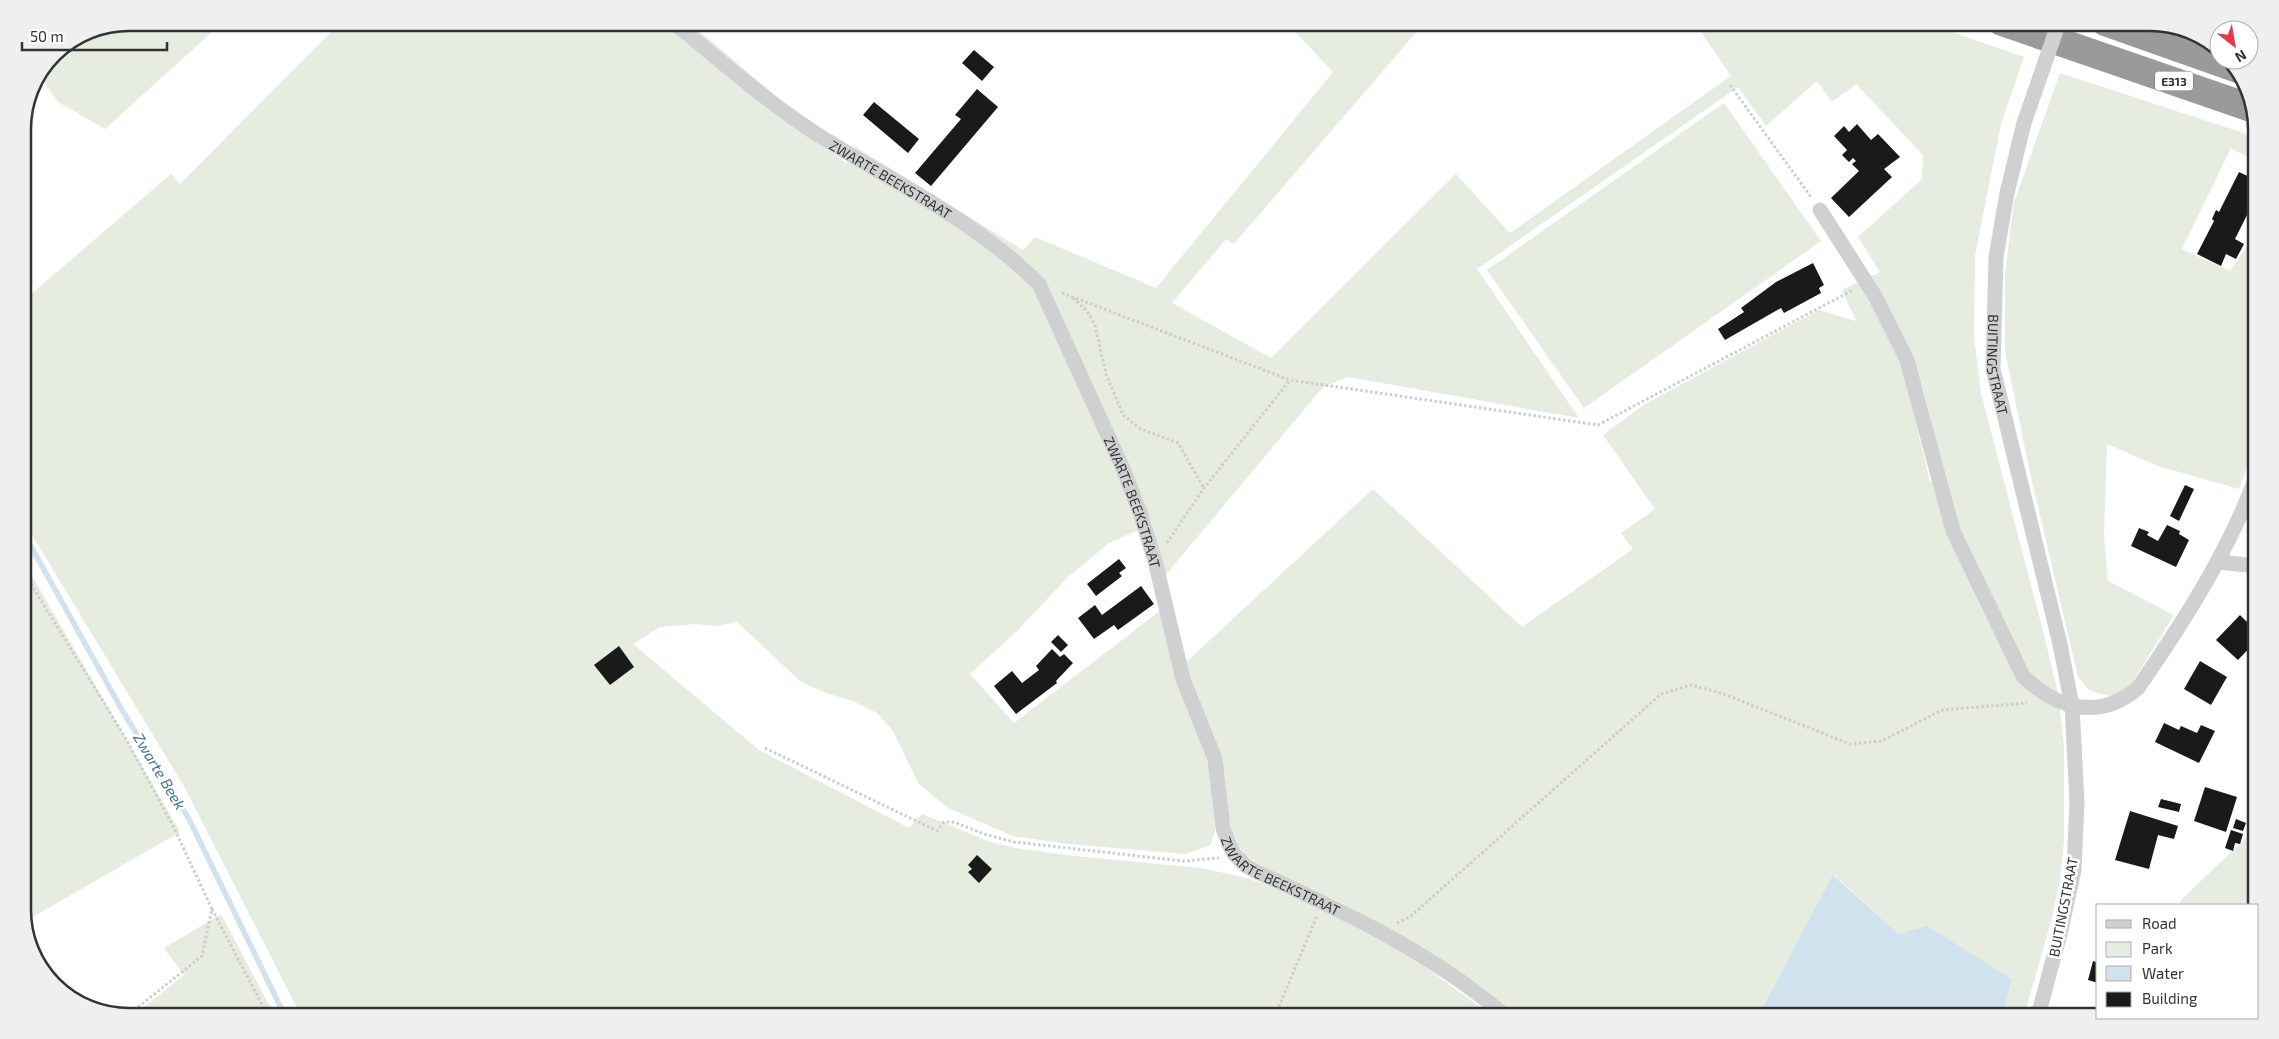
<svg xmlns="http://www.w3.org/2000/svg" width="2279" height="1039" viewBox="0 0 2279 1039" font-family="'Exo 2',sans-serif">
  <rect width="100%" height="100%" fill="#fff"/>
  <!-- green -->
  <g fill="#e6ecdf" fill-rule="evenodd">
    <path d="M129,22L222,23L105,129L58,102L40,75L54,53L88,30Z"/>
    <path d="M340,23H690L797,114L789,122L846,163L856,147L1023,250L1035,237L1156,288L1333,72L1287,23H1424L1234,244L1226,239L1172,303L1271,358L1456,174L1510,233L1731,76L1695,23H1926L2024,57L2001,124L1975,256L1974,337L1981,393L2044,635L2058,693L2064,746V841L2060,880L2051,922L2024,1016H2003L2012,979L1899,934L1834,875L1758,1016H1519L1487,991L1406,938L1342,903L1264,867L1245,855L1233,839L1228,810L1184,664L1373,489L1522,627L1633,549L1621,533L1655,509L1603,435L1645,404L1819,310L1856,321L1842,290L1880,272L1858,237L1922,179L1923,155L1856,84L1832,102L1817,81L1766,126L1738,87L1477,269L1579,418L1348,377L1323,387L1164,577L1153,526L1130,468L1132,504L1140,529L1109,543L1068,577L1017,631L970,674L1014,723L1161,610L1172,664L1179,689L1203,742L1210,767L1215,830L1211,845L1185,854L1068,844L1013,836L948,808L918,783L893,731L877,713L853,701L829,694L801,682L737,622L717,626L697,624L660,627L633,644L759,750L909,828L922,814L991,842L1016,848L1074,856L1201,868L1243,877L1283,890L1379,939L1424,966L1492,1016H301L185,788L23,520V301L171,174L180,184ZM1923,388L1945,477L1930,482L1908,389Z"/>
    <path d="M2060,73L2256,137V162L2231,148L2182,249L2230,271L2246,247L2256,251V445L2239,489L2158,466L2107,444L2104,537L2108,581L2174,615L2132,683L2121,692L2111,696L2097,693L2089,690L2078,677L2030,473L2005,351V273L2014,202Z"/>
    <path d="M1724,103L1821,241L1584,408L1487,270Z"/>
    <path d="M23,560L180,832L24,922L23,917Z"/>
    <path d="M2256,828V905H2178L2181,900Z"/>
    <path d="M221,914L275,1016H133L184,975L164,948Z"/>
  </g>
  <!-- water -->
  <path fill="#cfe2ee" d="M1833,875L1899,934L1927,926L2012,979L2003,1016H1758Z"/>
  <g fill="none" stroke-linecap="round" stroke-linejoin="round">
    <!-- stream -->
    <path stroke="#cfe2ee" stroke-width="5.5" d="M23,532L122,710L189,819L285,1016"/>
  </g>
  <!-- building -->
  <g fill="#1a1a1a">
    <path d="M974,50L994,67L982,81L962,63Z"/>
    <path d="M977,89L998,107L931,186L915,173L961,119L955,115Z"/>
    <path d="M874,102L919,139L908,153L863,115Z"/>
    <path d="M1857,124L1871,140L1878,134L1900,157L1884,169L1892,177L1849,217L1831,198L1859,171L1852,164L1856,161L1853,158L1849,162L1842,155L1847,150L1834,136L1844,126L1849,132Z"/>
    <path d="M2239,172L2256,180V197L2235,239L2244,244L2236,259L2226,254L2221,266L2197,254L2214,221L2212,219L2216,210L2219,212Z"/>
    <path d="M1813,263L1824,285L1819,288L1821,293L1784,313L1781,308L1725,340L1718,329L1744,312L1741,308L1776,282Z"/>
    <path d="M2185,485L2194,489L2179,521L2170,516Z"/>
    <path d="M2167,525L2180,531L2179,534L2189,540L2176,567L2131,546L2139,528L2149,532L2147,535L2158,541Z"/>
    <path d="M1119,559L1126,568L1119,573L1122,576L1096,596L1087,584Z"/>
    <path d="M1141,586L1154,604L1118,630L1114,625L1094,639L1078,618L1095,605L1102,615Z"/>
    <path d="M2240,615L2256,631V641L2238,660L2216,640Z"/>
    <path d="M1058,635L1068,645L1061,652L1051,642Z"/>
    <path d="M619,646L634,667L610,685L594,665Z"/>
    <path d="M1052,649L1060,657L1064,654L1073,663L1056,681L1057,683L1016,714L994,686L1012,671L1022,683L1039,670L1036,666Z"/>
    <path d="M2200,661L2227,677L2211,705L2184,689Z"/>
    <path d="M2164,723L2179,730L2181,726L2197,733L2201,725L2215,731L2199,763L2155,742Z"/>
    <path d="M2205,787L2237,797L2226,832L2194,821Z"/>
    <path d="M2161,799L2181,804L2179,812L2158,807Z"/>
    <path d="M2130,811L2178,826L2174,839L2158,835L2149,869L2115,860Z"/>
    <path d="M2236,819L2246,823L2243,831L2233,828Z"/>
    <path d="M2231,830L2243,834L2240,844L2235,843L2233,851L2225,848Z"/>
    <path d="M977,855L992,869L979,883L968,872L972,869L968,865Z"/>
    <path d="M2097,956H2098V983L2088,980L2093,961L2096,962Z"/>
  </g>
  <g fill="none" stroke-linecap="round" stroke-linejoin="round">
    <!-- path -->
    <g stroke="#cdcdcd" stroke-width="3" stroke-dasharray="2.5 2.5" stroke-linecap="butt">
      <path d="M1730,85L1811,197"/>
      <path d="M1062,293L1290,380L1598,425L1853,290"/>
      <path d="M1073,298L1087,311L1095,325L1106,374L1123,415L1139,428L1178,443L1204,488"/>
      <path d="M1167,543L1204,488L1290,380"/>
      <path d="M23,571L125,737L174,828L212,909L202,956L127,1016"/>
      <path d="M765,748L937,831L944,822H954L984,834L1014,842L1183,861L1219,858"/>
      <path d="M212,909L268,1016"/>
      <path d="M1397,923L1411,916L1661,694L1691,685L1721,693L1850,744L1882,741L1942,710L2027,703"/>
      <path d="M1275,1016L1317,916"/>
    </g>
    <!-- minor -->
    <g stroke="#d0d0d0" stroke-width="15">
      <path id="s1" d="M673,22C722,62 770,105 823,138C897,184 977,222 1039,284L1124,471L1141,515L1155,561L1183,679L1215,759L1223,828L1228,842L1234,854L1245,865L1257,872C1346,912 1431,953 1506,1016"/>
      <path id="s2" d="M2024,123L2007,193L1996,257L1993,369L2060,644L2072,706L2077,802L2074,870L2061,930L2038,1016"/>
      <path d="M1820,210L1875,296L1907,360L1953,531L2023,676C2057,709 2099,721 2138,688C2184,621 2228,553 2256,477"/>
      <path d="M2219,562L2256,566"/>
    </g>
    <!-- motorway -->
    <g stroke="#9a9a9a" stroke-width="28">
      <path d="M2002,22L2251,108"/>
      <path d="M2105,22L2238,69"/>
    </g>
    <!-- minor-bridge -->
    <path stroke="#d0d0d0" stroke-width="15" d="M2024,123L2059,22"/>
  </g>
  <g text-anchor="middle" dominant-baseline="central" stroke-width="5" stroke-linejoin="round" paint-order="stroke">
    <!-- shield labels -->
    <rect fill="#fff" stroke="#707070" stroke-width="1" x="2155" y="71.5" width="38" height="19" rx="4"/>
    <g font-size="12" font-weight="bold" fill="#333">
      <text x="2174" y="81">E313</text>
    </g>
    <!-- street labels -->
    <g font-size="14" fill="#333" stroke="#fff">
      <text stroke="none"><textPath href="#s1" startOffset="269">ZWARTE BEEKSTRAAT</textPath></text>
      <text stroke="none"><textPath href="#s2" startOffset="245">BUITINGSTRAAT</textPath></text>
      <text stroke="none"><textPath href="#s1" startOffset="689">ZWARTE BEEKSTRAAT</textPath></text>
      <text stroke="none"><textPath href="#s1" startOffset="1108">ZWARTE BEEKSTRAAT</textPath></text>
      <text transform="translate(2063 907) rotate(-79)">BUITINGSTRAAT</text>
    </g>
    <!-- water labels -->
    <g font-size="15" font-style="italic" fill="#3f7597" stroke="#fff">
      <text transform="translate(160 771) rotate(59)">Zwarte Beek</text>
    </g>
  </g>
  <!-- crop -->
  <path d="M0 0H2279V1039H0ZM129 31H2150A98 98 0 0 1 2248 129V910A98 98 0 0 1 2150 1008H129A98 98 0 0 1 31 910V129A98 98 0 0 1 129 31Z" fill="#efefef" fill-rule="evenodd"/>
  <path fill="none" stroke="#333" stroke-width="2.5" d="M129 31H2150A98 98 0 0 1 2248 129V910A98 98 0 0 1 2150 1008H129A98 98 0 0 1 31 910V129A98 98 0 0 1 129 31Z"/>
  <!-- legend -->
  <rect x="2096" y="904" width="162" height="115" fill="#ffffff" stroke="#adadad"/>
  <rect x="2106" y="920" width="25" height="8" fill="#d0d0d0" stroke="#adadad"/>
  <text x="2142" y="929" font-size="15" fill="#333333">Road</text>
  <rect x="2106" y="942" width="25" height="15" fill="#e6ecdf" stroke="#adadad"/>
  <text x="2142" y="954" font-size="15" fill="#333333">Park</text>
  <rect x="2106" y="966" width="25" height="15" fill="#cfe2ee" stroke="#adadad"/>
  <text x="2142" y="979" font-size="15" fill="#333333">Water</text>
  <rect x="2106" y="992" width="25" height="15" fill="#1a1a1a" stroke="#adadad"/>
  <text x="2142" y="1004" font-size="15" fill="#333333">Building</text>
  <!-- north arrow -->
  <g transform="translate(2234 45) rotate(149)"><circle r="24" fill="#ffffff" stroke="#adadad"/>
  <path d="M0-4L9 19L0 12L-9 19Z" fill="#e63946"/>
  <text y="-8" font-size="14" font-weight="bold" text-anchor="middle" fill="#333333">N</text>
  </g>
  <!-- scale -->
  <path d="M22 42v8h145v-8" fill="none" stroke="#333333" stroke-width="2.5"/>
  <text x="30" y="42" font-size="15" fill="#333333" stroke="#ffffff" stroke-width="4" paint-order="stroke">50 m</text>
</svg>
